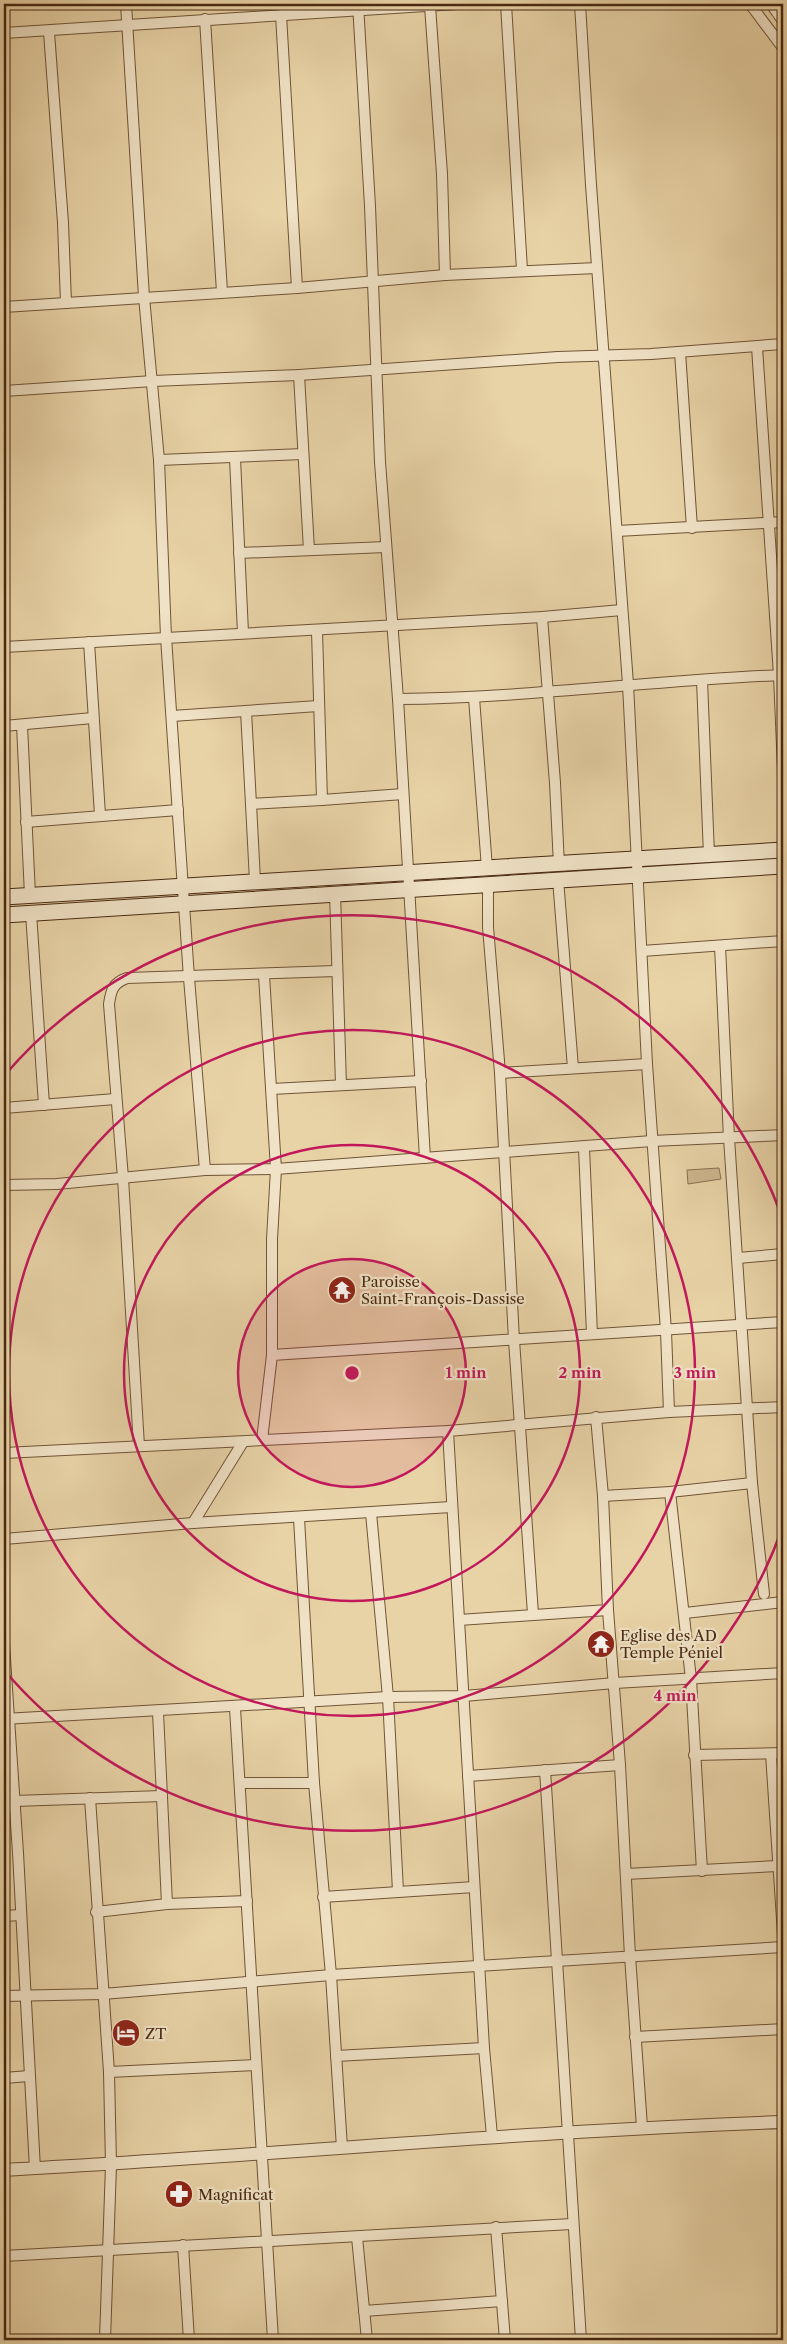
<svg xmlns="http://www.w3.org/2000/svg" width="787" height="2344" viewBox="0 0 787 2344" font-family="'Libre Caslon Text',serif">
  <rect width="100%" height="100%" fill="#e8d3a7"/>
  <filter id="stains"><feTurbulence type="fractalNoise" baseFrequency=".004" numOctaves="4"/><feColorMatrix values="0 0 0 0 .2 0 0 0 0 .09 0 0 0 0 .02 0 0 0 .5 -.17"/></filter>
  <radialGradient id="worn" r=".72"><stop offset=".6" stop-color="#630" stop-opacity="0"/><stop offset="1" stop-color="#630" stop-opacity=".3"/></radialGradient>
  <!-- green -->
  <path fill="#cdb68e" stroke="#8a7050" d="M719,1168L721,1179L688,1184L687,1170Z"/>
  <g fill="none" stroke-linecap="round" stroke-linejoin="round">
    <defs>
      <g id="minor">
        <path d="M126,4L144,297L159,460L166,637L189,978L205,1170"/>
        <path d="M358,4L370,206L380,462L398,699L425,1158"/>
        <path d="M506,4L522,270"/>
        <path d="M580,4L591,185L628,684L647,1064L666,1331L669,1412"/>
        <path d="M750,4L783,48"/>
        <path d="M771,4L783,21"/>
        <path d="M430,6L442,174L445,275"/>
        <path d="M281,15L297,288"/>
        <path d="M205,19L222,292"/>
        <path d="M49,32L63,223L66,303"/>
        <path d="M4,33L457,4"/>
        <path d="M4,307L297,288L445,275L597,268"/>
        <path d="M757,347L779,675L783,770"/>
        <path d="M680,352L692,528"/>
        <path d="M299,375L309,550"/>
        <path d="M4,391L153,381L299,375L558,357L651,354L783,344"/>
        <path d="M235,458L243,633"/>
        <path d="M159,460L303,454"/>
        <path d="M617,531L783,522"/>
        <path d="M239,553L386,547"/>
        <path d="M542,617L555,783L559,865"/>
        <path d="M317,631L322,800L403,794"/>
        <path d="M89,642L100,815"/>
        <path d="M4,647L542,617L622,610"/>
        <path d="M702,680L709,855"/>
        <path d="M474,698L487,868"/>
        <path d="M398,699C527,698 655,680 783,675"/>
        <path d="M246,711L251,804L322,800"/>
        <path d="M172,716L318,706"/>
        <path d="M22,725L30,895"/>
        <path d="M4,726L93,718"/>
        <path d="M251,804L255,881"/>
        <path d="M26,822L178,810"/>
        <path d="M558,879L573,1068"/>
        <path d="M488,883V927L500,1073L514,1340L533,1614"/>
        <path d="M335,893L341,1085"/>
        <path d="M31,913L44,1105"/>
        <path d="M720,946L729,1138L752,1483L764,1594"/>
        <path d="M642,951L783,941"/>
        <path d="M264,975L276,1169L272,1239V1355"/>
        <path d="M500,1073L647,1064"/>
        <path d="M272,1089L421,1081"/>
        <path d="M4,1108L115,1099"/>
        <path d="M584,1148L592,1334"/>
        <path d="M4,1185L57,1184L205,1170L276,1169L652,1141L783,1135"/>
        <path d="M738,1258L783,1254"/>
        <path d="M596,1417L603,1496L608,1610L620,1765L630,1956L642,2127"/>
        <path d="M448,1431L484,2048L492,2136"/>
        <path d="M262,1440L272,1355L783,1322"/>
        <path d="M139,1446L123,1178L109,1004C111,990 113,983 127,978L336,971"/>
        <path d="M4,1453L448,1431L669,1412L783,1407"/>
        <path d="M670,1492L691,1679L702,1871"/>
        <path d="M603,1496L670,1492L752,1483"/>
        <path d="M371,1513L388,1697L398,1891"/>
        <path d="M299,1518L314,1783L331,1975L342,2148"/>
        <path d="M193,1523L243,1442"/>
        <path d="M4,1539L193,1523L451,1507"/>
        <path d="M685,1613L783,1602"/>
        <path d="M459,1620L608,1610"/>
        <path d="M4,1644L18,1853L35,2169"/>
        <path d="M235,1708L273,2340"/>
        <path d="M158,1712L167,1904"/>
        <path d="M4,1719L388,1697L464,1696L615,1683L783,1673"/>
        <path d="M771,1754L783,1934"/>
        <path d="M694,1755L783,1753"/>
        <path d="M545,1770L581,2340"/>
        <path d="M468,1776L620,1765"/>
        <path d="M241,1783H314"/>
        <path d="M90,1798L109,2072L111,2165L105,2340"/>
        <path d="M14,1801L162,1796"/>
        <path d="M626,1874L778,1866"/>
        <path d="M323,1897L474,1887"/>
        <path d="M96,1912L167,1904L247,1901"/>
        <path d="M4,1916L21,1915"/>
        <path d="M4,1996L103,1994L331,1975L783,1947"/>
        <path d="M635,2037L783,2029"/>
        <path d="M336,2056L484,2048"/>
        <path d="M109,2072L256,2065"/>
        <path d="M4,2078L29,2076"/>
        <path d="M496,2227L505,2340"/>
        <path d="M357,2237L367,2340"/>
        <path d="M183,2245L189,2340"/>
        <path d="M4,2256L572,2224"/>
        <path d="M364,2311L502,2301"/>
      </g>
      <path id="tertiary" d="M4,2170C264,2156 523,2131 783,2122"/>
      <g id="secondary">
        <path d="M4,897C264,880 524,868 783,850"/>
        <path d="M4,915L783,866"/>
      </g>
    </defs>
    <!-- minor casing -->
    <use href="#minor" stroke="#705436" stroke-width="12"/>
    <!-- tertiary casing -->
    <use href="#tertiary" stroke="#705436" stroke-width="14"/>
    <!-- secondary casing -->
    <use href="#secondary" stroke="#482911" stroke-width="17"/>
    <!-- minor -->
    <use href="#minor" stroke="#f0e2c6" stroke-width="10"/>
    <!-- tertiary -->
    <use href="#tertiary" stroke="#f0e2c6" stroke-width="12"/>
    <!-- secondary -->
    <use href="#secondary" stroke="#f0e2c6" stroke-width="15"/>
  </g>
  <!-- distance rings -->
  <circle cx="352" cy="1373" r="114" fill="#c2185b" fill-opacity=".12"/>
  <g fill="none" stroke="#c2185b" stroke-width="2.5">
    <circle cx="352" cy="1373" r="114"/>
    <circle cx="352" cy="1373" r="228"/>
    <circle cx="352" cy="1373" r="343"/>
    <path d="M783 1526A457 457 0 0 1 4 1670M4 1076A457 457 0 0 1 783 1220"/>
  </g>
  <!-- icons -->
  <defs>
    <symbol id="temple-disc" viewBox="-11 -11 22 22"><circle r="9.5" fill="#8f2418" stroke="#f0e2c6"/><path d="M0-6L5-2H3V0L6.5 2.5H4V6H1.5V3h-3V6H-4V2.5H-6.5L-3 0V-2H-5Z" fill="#fff"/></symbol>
    <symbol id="hotel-disc" viewBox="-11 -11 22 22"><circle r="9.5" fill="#8f2418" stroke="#f0e2c6"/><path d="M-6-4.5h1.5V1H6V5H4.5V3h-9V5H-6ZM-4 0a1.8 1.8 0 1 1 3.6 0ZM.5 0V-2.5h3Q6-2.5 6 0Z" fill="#fff"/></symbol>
    <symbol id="pharmacy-disc" viewBox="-11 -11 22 22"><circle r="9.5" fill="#8f2418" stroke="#f0e2c6"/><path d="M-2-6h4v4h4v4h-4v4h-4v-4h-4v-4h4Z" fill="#fff"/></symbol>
  </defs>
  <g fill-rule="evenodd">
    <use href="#temple-disc" x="326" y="1274" width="32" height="32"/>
    <use href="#temple-disc" x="585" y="1628" width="32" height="32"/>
    <use href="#hotel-disc" x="110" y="2017" width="32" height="32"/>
    <use href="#pharmacy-disc" x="163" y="2178" width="32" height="32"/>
  </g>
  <g text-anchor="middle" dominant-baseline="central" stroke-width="4.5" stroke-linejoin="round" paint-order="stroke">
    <!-- poi labels -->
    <g font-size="15" fill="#482911" stroke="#f0e2c6" text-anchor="start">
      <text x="361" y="1281">Paroisse<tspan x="361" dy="17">Saint-François-Dassise</tspan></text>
      <text x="620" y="1635">Eglise des AD<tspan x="620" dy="17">Temple Péniel</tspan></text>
      <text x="145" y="2033">ZT</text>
      <text x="198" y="2194">Magnificat</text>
    </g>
  </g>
  <circle cx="352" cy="1373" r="8" fill="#c2185b" stroke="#f0e2c6" stroke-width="2.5"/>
  <g font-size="15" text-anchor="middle" font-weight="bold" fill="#c2185b" stroke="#f0e2c6" stroke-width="4.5" stroke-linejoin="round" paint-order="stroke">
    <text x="466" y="1378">1 min</text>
    <text x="580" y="1378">2 min</text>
    <text x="695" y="1378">3 min</text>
    <text x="675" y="1701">4 min</text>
  </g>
  <!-- margin -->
  <rect width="787" height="2344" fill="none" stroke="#e8d3a7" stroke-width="20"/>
  <rect x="5" y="5" width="777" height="2334" fill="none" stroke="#482911" stroke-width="2.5"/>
  <rect x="10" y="10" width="767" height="2324" fill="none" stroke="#482911"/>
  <rect width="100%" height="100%" filter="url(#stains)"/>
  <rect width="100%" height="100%" fill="url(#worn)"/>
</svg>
